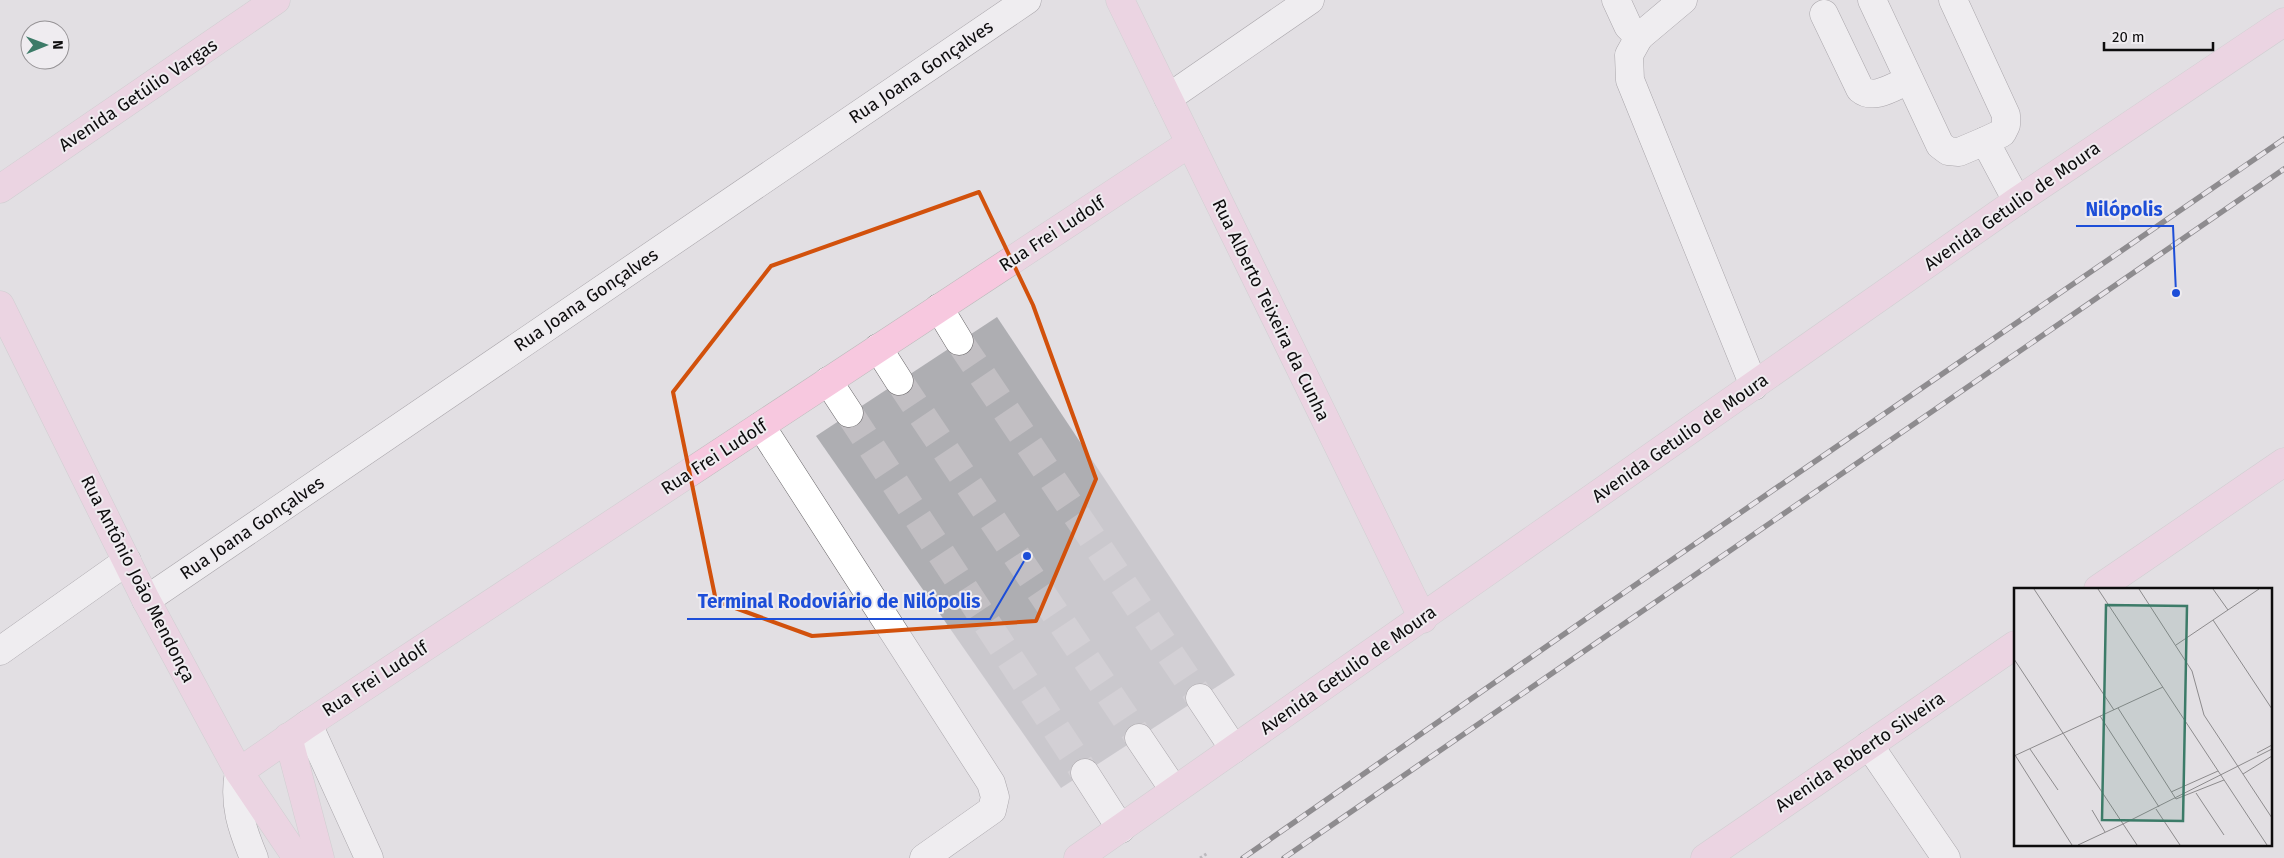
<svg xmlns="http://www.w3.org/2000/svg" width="2284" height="858" viewBox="0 0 2284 858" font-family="'Fira Sans',sans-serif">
  <rect width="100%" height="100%" fill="#e2dfe3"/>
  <!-- building -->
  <path fill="#aeaeb2" d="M997,317L1235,675L1061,788L816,436Z"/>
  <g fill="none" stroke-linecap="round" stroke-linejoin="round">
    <!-- minor-tunnel -->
    <g stroke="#c2bfc3" stroke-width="28" stroke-dasharray="28 14" stroke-linecap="butt">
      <path d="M959,341L1200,698"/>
      <path d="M899,381L1139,738"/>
      <path d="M849,413L1085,773"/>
    </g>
    <defs>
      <g id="minor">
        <path d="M1616,0L1628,26L1639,37L1683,0"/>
        <path d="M1872,0L1940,145L1948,151L1959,152L1985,141L2002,133L2006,125V115L1953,0"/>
        <path d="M1824,14L1860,89C1874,101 1894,86 1909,80"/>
        <path d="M1639,37L1629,55L1630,80L1754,386"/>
        <path d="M1168,98L1310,0"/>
        <path d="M1985,141L2017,201"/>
        <path d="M939,308L959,341"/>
        <path d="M878,348L899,381"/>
        <path d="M828,381L849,413"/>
        <path d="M761,426L991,783L995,797L992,810L924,858"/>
        <path d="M146,600L1027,0"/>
        <path d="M0,651L127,561"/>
        <path d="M1200,698L1234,749"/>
        <path d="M308,724L369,858"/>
        <path d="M1139,738L1174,790"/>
        <path d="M1869,745L1946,858"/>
        <path d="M239,772C233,804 242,829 254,858"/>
        <path d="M1085,773L1121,829"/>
      </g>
      <g id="major">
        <path d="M1120,0L1423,619"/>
        <path d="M0,189L276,0"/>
        <path d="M0,305L146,600L239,772L297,858"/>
        <path d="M2098,589L2284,462"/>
        <path d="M288,737L320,858"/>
        <path d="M239,772L308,724L1190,143"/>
        <path d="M1078,858L2017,201L2284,22"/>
        <path d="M1705,858L2015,645"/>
      </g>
    </defs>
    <!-- minor casing -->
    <use href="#minor" stroke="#666366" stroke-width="29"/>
    <!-- major casing -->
    <use href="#major" stroke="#bbb" stroke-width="29"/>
    <!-- path -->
    <path stroke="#8c8a8d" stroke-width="3" stroke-dasharray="2.5 2.5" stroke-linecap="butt" d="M1200,858L1208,853"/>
    <!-- minor -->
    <use href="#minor" stroke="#fff" stroke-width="28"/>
    <!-- major -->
    <use href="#major" stroke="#f7c8df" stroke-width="28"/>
    <defs>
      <g id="rail">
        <path d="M1243,858L1593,614L2284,139"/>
        <path d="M1284,858L2284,169"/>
      </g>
    </defs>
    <!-- rail casing -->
    <use href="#rail" stroke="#292829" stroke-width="5.5"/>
    <!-- rail -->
    <use href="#rail" stroke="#efecf0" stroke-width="4" stroke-dasharray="11" stroke-linecap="butt"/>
  </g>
  <!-- marked area -->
  <path d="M0 0H2284V858H0ZM979,192L1033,305L1096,479L1036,621L812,636L716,601L673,392L771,266Z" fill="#e2dfe3" fill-opacity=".55" fill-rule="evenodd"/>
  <path fill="none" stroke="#d2510c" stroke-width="4" stroke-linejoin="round" d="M979,192L1033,305L1096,479L1036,621L812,636L716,601L673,392L771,266Z"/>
  <g text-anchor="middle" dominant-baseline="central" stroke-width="4" stroke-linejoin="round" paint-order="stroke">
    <!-- street labels -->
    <g font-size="18" fill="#0d0c0d" stroke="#efecf0">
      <text transform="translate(921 72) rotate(-34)">Rua Joana Gonçalves</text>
      <text transform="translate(138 95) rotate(-34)">Avenida Getúlio Vargas</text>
      <text transform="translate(2012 206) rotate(-35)">Avenida Getulio de Moura</text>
      <text transform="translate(1052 234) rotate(-33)">Rua Frei Ludolf</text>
      <text transform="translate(586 300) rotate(-34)">Rua Joana Gonçalves</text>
      <text transform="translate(1271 310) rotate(64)">Rua Alberto Teixeira da Cunha</text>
      <text transform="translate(1680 438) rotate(-35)">Avenida Getulio de Moura</text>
      <text transform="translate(714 457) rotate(-33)">Rua Frei Ludolf</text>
      <text transform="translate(252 528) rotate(-34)">Rua Joana Gonçalves</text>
      <text transform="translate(138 579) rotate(63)">Rua Antônio João Mendonça</text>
      <text transform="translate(1348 670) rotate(-35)">Avenida Getulio de Moura</text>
      <text transform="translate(375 679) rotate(-33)">Rua Frei Ludolf</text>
      <text transform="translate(1860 752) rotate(-34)">Avenida Roberto Silveira</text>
    </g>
  </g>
  <!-- overview -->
  <g transform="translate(2014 588)">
    <rect width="258" height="258" fill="#e2dfe3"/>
    <path fill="none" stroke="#8d8b8d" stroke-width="1" d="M20,1L100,122M84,1L253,257M125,1L178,83L190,127L258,230M199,1L214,22M199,32L258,121M162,57L245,1M0,71L123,257M104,120L162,211M86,128L145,219M16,161L44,202M243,165L258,157M1,167L58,257M0,168L149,99M229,186L258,168M157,204L204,183M182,205L210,247M162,211L210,192M142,221L166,257M78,222L91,244M109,236L258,161M64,257L109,236"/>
    <path fill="#3c7b68" fill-opacity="0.15" stroke="#3c7b68" stroke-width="2.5" d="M92,17L173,18L169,233L88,232Z"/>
    <rect width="258" height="258" fill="none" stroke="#0d0c0d" stroke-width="2.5"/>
  </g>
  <!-- callouts -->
  <path fill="none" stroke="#1d4ed8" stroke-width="2" d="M2176 293L2173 226H2076M1027 556L990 619H687"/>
  <g fill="#1d4ed8" stroke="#efecf0" stroke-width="2">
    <circle cx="2176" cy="293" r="5"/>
    <circle cx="1027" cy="556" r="5"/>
  </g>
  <g font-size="19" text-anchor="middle" font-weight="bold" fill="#1d4ed8" stroke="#efecf0" stroke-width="4" stroke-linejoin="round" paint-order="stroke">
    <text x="2124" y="216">Nilópolis</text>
    <text x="839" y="608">Terminal Rodoviário de Nilópolis</text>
  </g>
  <!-- north arrow -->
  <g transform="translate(45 45) rotate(89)"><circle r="24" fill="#efecf0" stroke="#959295"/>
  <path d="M0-4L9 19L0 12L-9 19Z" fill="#3c7b68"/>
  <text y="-8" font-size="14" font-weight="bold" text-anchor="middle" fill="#0d0c0d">N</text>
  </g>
  <!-- scale -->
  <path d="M2104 42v8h109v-8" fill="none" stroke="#0d0c0d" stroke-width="2.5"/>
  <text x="2112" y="42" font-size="15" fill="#0d0c0d" stroke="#efecf0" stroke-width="4" paint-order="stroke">20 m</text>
</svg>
